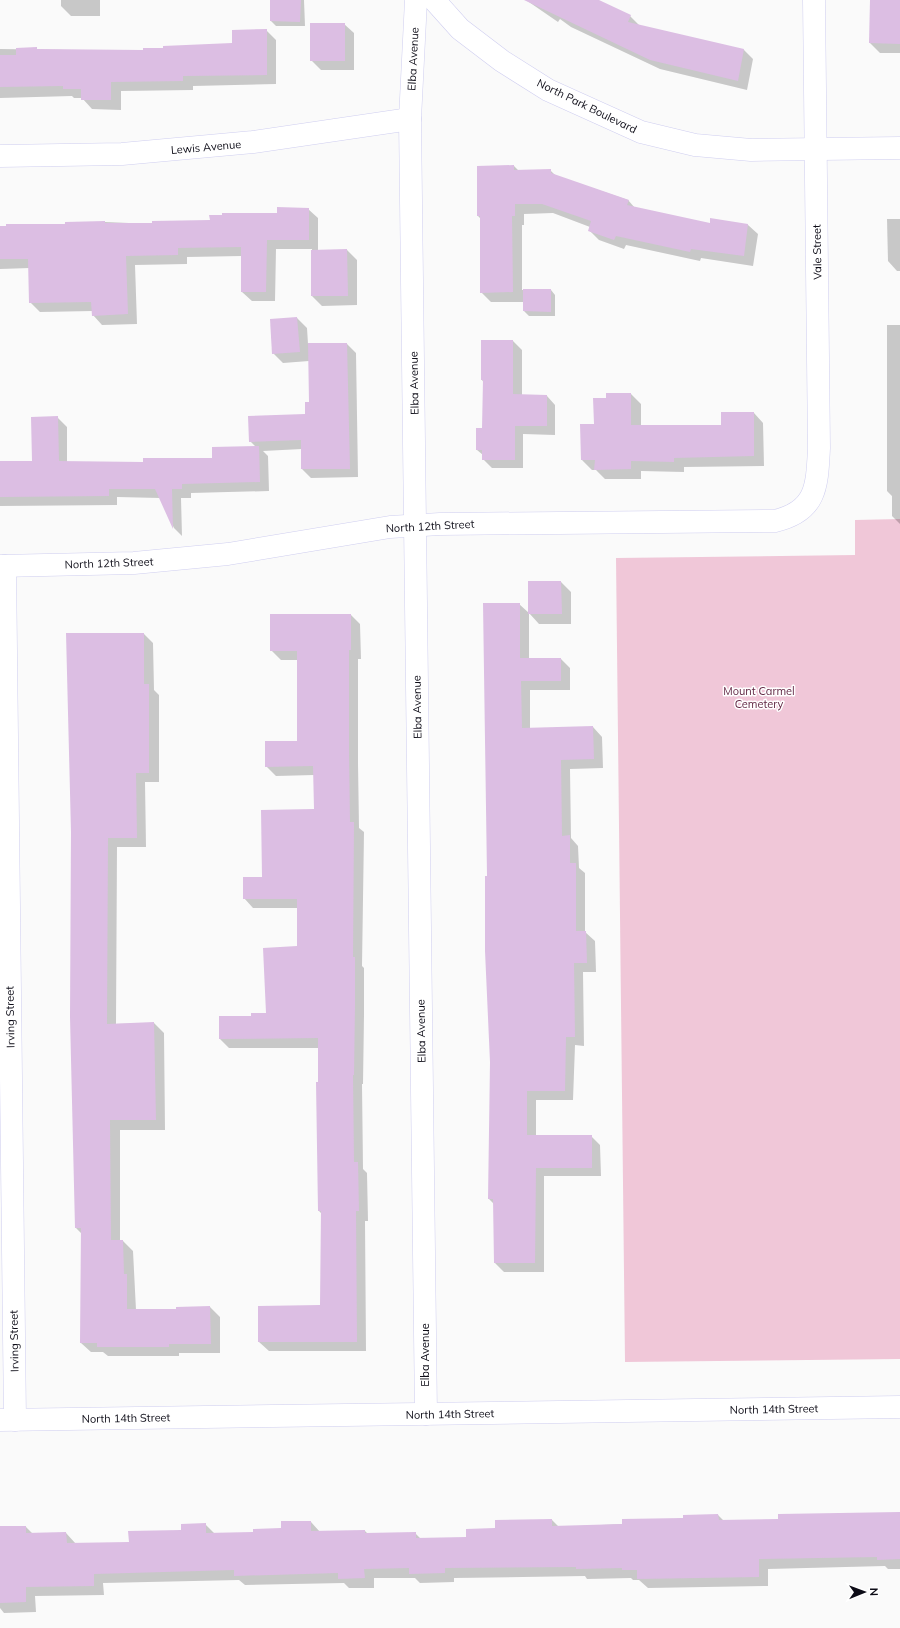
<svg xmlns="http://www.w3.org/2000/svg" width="900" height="1628" viewBox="0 0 900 1628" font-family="Mulish,sans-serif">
  <rect width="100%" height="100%" fill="#fafafa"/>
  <!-- green -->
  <path fill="#f0c7d8" d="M900,519V1359L625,1362L616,558L855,555V520Z"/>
  <!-- shadow -->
  <g fill="#0003">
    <path d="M61,0H100V16H71L61,6Z"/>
    <path d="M271,0H304L305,26H276L271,21Z"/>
    <path d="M526,0H596L630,16L640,26L744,50L753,59L747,90L660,69L571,27L560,19L558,22Z"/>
    <path d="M871,0H900V53H880L870,43Z"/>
    <path d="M344,24L354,33V70H321L311,60Z"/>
    <path d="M266,30L276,40V84L193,86V90L121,91V110L92,109L82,98H74L72,96L0,98V49L144,51L233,44Z"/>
    <path d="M514,166L519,171L550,170L556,176L628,200L635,208L710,224L711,219L748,225L758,234L753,266L701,258L700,261L626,245L624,249L599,240L589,230L590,227L553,213L524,214V225H522V290H551L555,295V316H529L524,311V302H491L481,292V219L478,216V167Z"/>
    <path d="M308,209L318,218V251L347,250L357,260V305L322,306L312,296V249H276L275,301H252L242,292V256L187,257V264L135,265L137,324L102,325L93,315V311L40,312L30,302V268L0,269V227L105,222L153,224L211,221L278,214Z"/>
    <path d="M887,219H900V271H897L888,261Z"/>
    <path d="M297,318L307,328L308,344H347L356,353L358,477L311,478L302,469V449L263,451L268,456L269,491L191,493V498H181L182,536L174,528L160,498L117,497V505L0,506V462H33L57,417L67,427V462L144,463L213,459L256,447L250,441L306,415L310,403L309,361L283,363L273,353Z"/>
    <path d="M887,325H900V524L892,516V496L887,491Z"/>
    <path d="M482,341H513L522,350V395L547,396L555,405V435L523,434V468H492L483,459V455L477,450L483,429L484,383L482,380Z"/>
    <path d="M631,394L641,404V426H722L754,413L763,423L764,466L684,467V472L641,471V479H605L596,470H592L582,460L595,425L607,399Z"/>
    <path d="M529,582H561L571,592V624H539L529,613V659H561L570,668V690H530V729L593,727L602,737L603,768L570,769L571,838L578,846L579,868L585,873V932L595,941L596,972H583L584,1046L575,1045L573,1100H536V1136H591L600,1145L601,1176H544V1272H504L495,1263L494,1204L489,1199L491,1062L488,877L519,604L529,613Z"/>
    <path d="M351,615L360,624L361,659H358V763L359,828L364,832L362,966L364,968V1015L363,1084H362L363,1169L367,1173L368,1221H365L366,1351H269L259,1342L321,1306L322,1214L319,1211L317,1083H319V1048H229L220,1039L252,1017L267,1014L298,947V908H253L244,898L263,878L315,810L314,775L276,776L266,766L298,742V660H281L271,650Z"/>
    <path d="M144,634L153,643L154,690L159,695V782H145L146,847H117L116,1024L154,1023L164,1033L165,1130H120V1241H123L133,1251L136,1310H177V1308L210,1307L220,1317V1353H179V1356H108L103,1352H91L81,1343L82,1234L76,1228L71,967Z"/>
    <path d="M900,1513V1569H888L885,1566L768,1569V1586L648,1588L639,1580H633L631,1578L587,1579L585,1576L454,1578V1582L420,1583L415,1578H374V1588H349L344,1583L245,1585L239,1580L103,1583L104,1595L35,1596L36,1612L4,1613L0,1608V1527H26L33,1534L66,1533L76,1544L130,1543L205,1524L215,1534L254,1533L282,1529L311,1522L320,1532L365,1531L368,1534L415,1533L421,1539L467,1538L496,1529L552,1520L559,1527L623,1524L718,1515L724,1521L779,1520Z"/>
  </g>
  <!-- building -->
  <g fill="#dcbee3">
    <path d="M270,0H301L300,22L270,21Z"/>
    <path d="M524,0H599L631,15L628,22L744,49L738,81L650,60Z"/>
    <path d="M870,0H900V44L869,43Z"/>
    <rect x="310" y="23" width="35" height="38"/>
    <path d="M267,29V75L183,76V81L111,82V100H81V89H63V86L0,87V55H16V48L37,47V49L143,50V48H163V46L232,43V30Z"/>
    <path d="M514,165V170L551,169V173L629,200L627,205L710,223V218L748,224L744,256L691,249L690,252L616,236L614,240L588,231L591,221L542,204H515V216H512L513,292L480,293V216H477V166Z"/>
    <path d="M277,207L309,208V240H267L266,292H241V247L178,248V255L126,256L128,314L92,316L91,302L29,303L28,259H0V226H6V224H65V222L105,221V223H152V221L210,220L209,215H222V213H277Z"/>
    <path d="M347,249L348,296H311V250Z"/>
    <path d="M523,289H551V312L523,311Z"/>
    <path d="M297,317L300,352L272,354L270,319Z"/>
    <path d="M481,340H513V394L547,395V426H515V460H482V450H476V428H482L483,380H481Z"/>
    <path d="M308,343H347L350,469H301V440L249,442L248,416L305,414V402H309Z"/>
    <path d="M606,393H631V425H721V412H754V456L674,458V462L631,461V469L594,470L595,460H581L580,424H594L593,398H606Z"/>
    <path d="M58,416L59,461L143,462V458H212V447L259,446L260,482L182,484V489H172L173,529L155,489H109V496L0,497V461H32L31,417Z"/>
    <path d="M528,581H561L562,614H528Z"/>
    <path d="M483,603H520V658H561V681H521L522,728L593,726L594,759L561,760L562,836L570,835V863H576V931H586L587,963H574L575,1037H566L565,1091H527V1135H592V1168H536L535,1263H494L493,1199H488L490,1062L485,951V876H487Z"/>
    <path d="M270,614H351V650H349V753L350,822H354L353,957H355V1005L354,1075H353L354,1162H358L359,1211H356L357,1342H258V1306L320,1305L321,1211H318L316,1082H318V1038L219,1039V1016H251V1013H266L263,948L297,946V899H243V877H262L261,810L314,809L313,766L265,767V741H297V651H270Z"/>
    <path d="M66,633H144V684H149V773H136L137,838H108L107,1024L154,1022L156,1120H110L111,1240H123L124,1274H127V1309H176V1307L210,1306L211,1344H169V1347H97V1343H80L81,1228H75L70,1017L71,832Z"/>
    <path d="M900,1512V1559L877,1560V1557L759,1559V1577L637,1579V1570H622V1568L576,1569V1567L445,1568V1573L409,1574V1568L364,1569L365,1578L338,1579V1573L234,1576V1570L94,1574V1586L26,1587V1602L0,1603V1526H26V1533L66,1532L67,1543L129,1542L128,1531L181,1530V1524L206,1523V1533L253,1532V1529L281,1528V1521H311V1531L365,1530V1533L416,1532V1538L466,1537V1529L495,1528V1520L552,1519V1526L622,1524V1519L683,1518V1515L718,1514L719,1520L778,1519V1514Z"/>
  </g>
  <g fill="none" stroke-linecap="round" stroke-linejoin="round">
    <defs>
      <g id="minor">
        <path d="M416,0L410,119L426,1414"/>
        <path d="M434,0L460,29L502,61L548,90L641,132L695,145L751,150L900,148"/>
        <path d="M0,156L122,154L253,142L410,119"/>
        <path d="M0,566L134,563L228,554L390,527L440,524L775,521C817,511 817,486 819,448L814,0"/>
        <path d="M5,566L15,1420"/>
      </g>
      <path id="secondary" d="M0,1420L900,1407"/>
    </defs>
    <!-- minor casing -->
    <use href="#minor" stroke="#cfcef0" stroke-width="23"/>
    <!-- secondary casing -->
    <use href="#secondary" stroke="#cfcef0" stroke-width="23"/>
    <!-- minor -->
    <use href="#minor" stroke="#fff" stroke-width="22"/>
    <!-- secondary -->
    <use href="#secondary" stroke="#fff" stroke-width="22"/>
  </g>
  <g text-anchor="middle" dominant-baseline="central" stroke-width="3" stroke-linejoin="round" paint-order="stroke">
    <!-- street labels -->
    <g font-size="11" fill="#0d0c17" stroke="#fff">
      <text transform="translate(413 59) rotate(-87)">Elba Avenue</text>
      <text transform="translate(587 106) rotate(26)">North Park Boulevard</text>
      <text transform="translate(206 147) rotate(-5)">Lewis Avenue</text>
      <text transform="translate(817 252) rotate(-91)">Vale Street</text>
      <text transform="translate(414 383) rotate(-91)">Elba Avenue</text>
      <text transform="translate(430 526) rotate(-3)">North 12th Street</text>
      <text transform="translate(109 563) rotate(-2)">North 12th Street</text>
      <text transform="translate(417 707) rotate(-91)">Elba Avenue</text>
      <text transform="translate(10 1017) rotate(-91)">Irving Street</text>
      <text transform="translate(421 1031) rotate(-91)">Elba Avenue</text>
      <text transform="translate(14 1341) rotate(-91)">Irving Street</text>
      <text transform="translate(425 1355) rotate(-90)">Elba Avenue</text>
      <text transform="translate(774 1409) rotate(-1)">North 14th Street</text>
      <text transform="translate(450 1414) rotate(-1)">North 14th Street</text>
      <text transform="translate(126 1418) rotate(-1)">North 14th Street</text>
    </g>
    <!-- park labels -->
    <g font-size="11" fill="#612744" stroke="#fff">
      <text x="759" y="691">Mount Carmel<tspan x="759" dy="13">Cemetery</tspan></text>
    </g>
  </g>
  <!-- north arrow -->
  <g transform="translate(864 1592) rotate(89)" stroke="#ffffff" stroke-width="3" paint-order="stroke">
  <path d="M0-3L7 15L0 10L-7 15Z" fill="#0d0c17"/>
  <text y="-6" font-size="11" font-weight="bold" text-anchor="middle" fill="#0d0c17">N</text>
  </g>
</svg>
